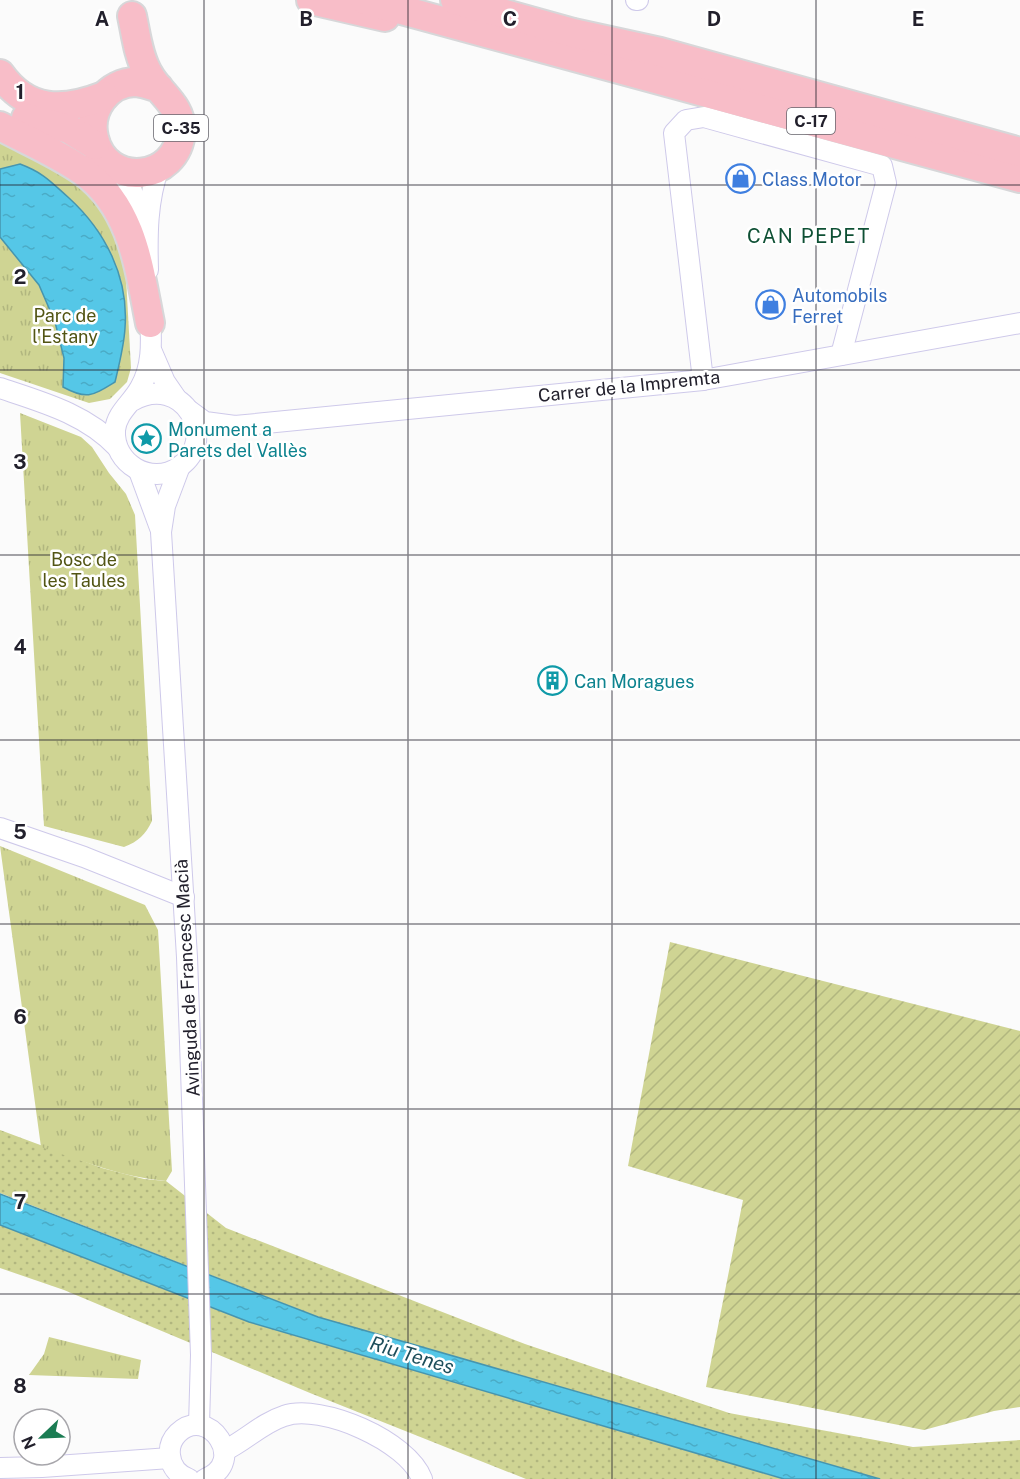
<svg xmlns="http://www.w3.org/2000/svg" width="1020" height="1479" viewBox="0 0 1020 1479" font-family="'Public Sans',sans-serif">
  <defs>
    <pattern id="grass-dots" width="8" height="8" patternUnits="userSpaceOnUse" patternTransform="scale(1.5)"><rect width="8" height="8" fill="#cfd493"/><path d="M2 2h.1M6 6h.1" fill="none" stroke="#b1b67f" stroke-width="1.8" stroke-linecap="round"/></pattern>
    <pattern id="park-tufts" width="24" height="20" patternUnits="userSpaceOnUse" patternTransform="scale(1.5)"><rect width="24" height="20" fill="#cfd493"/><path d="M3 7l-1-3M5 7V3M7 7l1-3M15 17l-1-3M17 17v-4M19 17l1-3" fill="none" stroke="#b1b67f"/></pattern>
    <pattern id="garden-furrows" width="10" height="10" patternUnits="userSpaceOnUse" patternTransform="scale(1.5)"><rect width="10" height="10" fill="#cfd493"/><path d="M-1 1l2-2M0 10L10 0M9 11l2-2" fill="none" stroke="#b1b67f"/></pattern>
    <pattern id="water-ripples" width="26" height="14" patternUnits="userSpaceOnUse" patternTransform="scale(1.5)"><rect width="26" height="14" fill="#55c7e7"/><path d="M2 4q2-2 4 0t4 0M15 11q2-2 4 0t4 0" fill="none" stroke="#4aabc6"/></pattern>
  </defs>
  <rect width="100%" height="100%" fill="#fbfbfb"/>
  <!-- grass -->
  <g fill="url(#grass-dots)">
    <path d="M0,1130L102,1168L144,1179L166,1181L226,1228L525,1344L729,1413L913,1447L1020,1440V1479H880L318,1317L0,1193Z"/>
    <path d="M0,1225L249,1322L784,1479H526L310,1393L64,1290L0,1268Z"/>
  </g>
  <!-- park -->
  <g fill="url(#park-tufts)">
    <path d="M0,138L63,172L96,198L115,229L125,260L131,368L127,382L110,399L89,403L0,373Z"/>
    <path d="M20,413L81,437L92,447L109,473L126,494L135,515L152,821C145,835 139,841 124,847L44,826Z"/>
    <path d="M0,846L145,905L158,930L172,1171L166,1181C122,1177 82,1161 41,1147Z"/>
    <path d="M49,1337L141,1360L138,1379L29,1375L44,1354Z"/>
  </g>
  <!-- garden -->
  <path fill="url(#garden-furrows)" d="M670,942L1020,1031V1407L994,1411L924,1430L706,1387L743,1200L628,1166Z"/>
  <!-- water -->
  <g fill="url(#water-ripples)" stroke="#4695af" stroke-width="1.5">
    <path d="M20,164C44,173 51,182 69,198C105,231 129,277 125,328C124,346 119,365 115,382C92,396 87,400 63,387L64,358L55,322L39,285L0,237V169Z"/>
    <path d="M0,1194L318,1317L880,1479H784L249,1322L0,1225Z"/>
  </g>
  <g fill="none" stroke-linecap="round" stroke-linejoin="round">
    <defs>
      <g id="minor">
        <path d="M636,0H638"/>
        <path d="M122,171L136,200L143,227"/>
        <path d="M148,270C147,235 147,201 159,167"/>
        <path d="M152,352L165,382L176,398"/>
        <path d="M703,380L674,133L686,120L704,117L882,166L886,183L841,355"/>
        <path d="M0,388C42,402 86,414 117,447"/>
        <path d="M132,401C183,372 220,439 179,467C151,486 113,464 115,430C117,412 132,403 140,388C154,364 151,338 150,312"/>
        <path d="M190,411L205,422L235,426L703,380L1020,323"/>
        <path d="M180,466L165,506L161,532L187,957L201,1355L199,1425"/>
        <path d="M139,471L160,528"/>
        <path d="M0,828L84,857L184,897"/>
        <path d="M224,1451C245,1441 262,1423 284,1416C321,1403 408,1441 422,1479"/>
        <path d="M0,1468L42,1467L170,1458"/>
        <path d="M189,1479C178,1475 171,1467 170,1455C169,1447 172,1439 178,1433C208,1404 249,1462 205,1479"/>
      </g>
      <g id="highway">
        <path d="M311,0L385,17"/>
        <path d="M365,0L1020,178"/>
        <path d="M455,0L573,33L660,52L1020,152"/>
        <path d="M132,16C136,34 138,56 148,73C158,93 182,105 181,131C178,182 106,189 94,138C87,110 108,81 137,82C145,83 152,86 159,88"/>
        <path d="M0,74C28,113 63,112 104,96"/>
        <path d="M26,118L69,129L95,145"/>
        <path d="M0,126C28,141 59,154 84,172C133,208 139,268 150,323"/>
      </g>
    </defs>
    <!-- minor casing -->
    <use href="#minor" stroke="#cec9ea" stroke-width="22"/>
    <!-- highway casing -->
    <use href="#highway" stroke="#d7d7d9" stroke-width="32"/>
    <!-- minor -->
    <use href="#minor" stroke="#fff" stroke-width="20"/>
    <!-- highway -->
    <use href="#highway" stroke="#f8bdc8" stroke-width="28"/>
  </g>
  <!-- grid -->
  <path fill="none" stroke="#22202c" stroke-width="1.5" stroke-opacity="0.55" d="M204,0V1479M408,0V1479M612,0V1479M816,0V1479M0,185H1020M0,370H1020M0,555H1020M0,740H1020M0,924H1020M0,1109H1020M0,1294H1020"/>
  <!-- icons -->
  <defs>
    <symbol id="shop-ring" viewBox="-11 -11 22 22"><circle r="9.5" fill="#fff" stroke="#3f7fe0" stroke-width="1.5"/><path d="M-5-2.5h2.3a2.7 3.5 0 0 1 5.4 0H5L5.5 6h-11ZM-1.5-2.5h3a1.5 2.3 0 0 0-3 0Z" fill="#3f7fe0"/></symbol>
    <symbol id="sight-ring" viewBox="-11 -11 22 22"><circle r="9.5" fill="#fff" stroke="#0f9aa8" stroke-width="1.5"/><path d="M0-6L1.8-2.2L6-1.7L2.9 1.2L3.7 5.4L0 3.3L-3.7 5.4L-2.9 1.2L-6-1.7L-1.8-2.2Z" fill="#0f9aa8"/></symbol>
    <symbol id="building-ring" viewBox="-11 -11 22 22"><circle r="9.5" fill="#fff" stroke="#0f9aa8" stroke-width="1.5"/><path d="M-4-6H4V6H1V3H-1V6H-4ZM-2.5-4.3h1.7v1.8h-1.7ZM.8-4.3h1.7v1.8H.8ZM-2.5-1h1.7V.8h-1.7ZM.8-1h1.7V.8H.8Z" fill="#0f9aa8"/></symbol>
  </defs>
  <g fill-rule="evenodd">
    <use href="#shop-ring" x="724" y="162" width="33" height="33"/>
    <use href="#shop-ring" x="754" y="288" width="33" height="33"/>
    <use href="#sight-ring" x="130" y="422" width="33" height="33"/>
    <use href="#building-ring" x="536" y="664" width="33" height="33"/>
  </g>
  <g text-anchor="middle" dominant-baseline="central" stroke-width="5" stroke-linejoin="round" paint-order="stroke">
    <!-- shield labels -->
    <g fill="#fff" stroke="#64636b" stroke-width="1.5">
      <rect x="787" y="108" width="48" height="26" rx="4.5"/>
      <rect x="154" y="115" width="54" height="26" rx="4.5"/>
    </g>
    <g font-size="16" font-weight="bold" fill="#22202c">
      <text x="811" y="121">C-17</text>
      <text x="181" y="128">C-35</text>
    </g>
    <!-- shop labels -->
    <g font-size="18" fill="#366cbe" stroke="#fff" text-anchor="start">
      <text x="762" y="179">Class Motor</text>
      <text x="792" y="295">Automobils<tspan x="792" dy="21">Ferret</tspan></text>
    </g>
    <!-- park labels -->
    <g font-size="18" fill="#525514" stroke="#fff">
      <text x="65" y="315">Parc de<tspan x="65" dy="21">l'Estany</tspan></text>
      <text x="84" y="559">Bosc de<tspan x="84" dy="21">les Taules</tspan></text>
    </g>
    <!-- street labels -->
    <g font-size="18" fill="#22202c" stroke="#fff">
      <text transform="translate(629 386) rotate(-6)">Carrer de la Impremta</text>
      <text transform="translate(187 978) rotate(-93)">Avinguda de Francesc Macià</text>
    </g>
    <!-- culture labels -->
    <g font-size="18" fill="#0d838f" stroke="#fff" text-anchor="start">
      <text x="168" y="429">Monument a<tspan x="168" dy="21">Parets del Vallès</tspan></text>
      <text x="574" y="681">Can Moragues</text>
    </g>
    <!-- neighbourhood labels -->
    <g font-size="20" letter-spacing="1.5" fill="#0e5034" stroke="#fff">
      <text x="809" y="236">CAN PEPET</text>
    </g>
    <!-- water labels -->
    <g font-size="20" font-style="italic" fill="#1d4e5b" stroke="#fff">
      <text transform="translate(412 1355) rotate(17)">Riu Tenes</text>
    </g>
  </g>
  <g font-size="20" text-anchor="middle" font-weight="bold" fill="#22202c" stroke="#fff" stroke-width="5" stroke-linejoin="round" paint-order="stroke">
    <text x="102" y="26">A</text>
    <text x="306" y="26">B</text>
    <text x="510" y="26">C</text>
    <text x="714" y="26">D</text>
    <text x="918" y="26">E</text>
    <text x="20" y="99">1</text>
    <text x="20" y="284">2</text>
    <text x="20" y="469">3</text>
    <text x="20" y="654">4</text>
    <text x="20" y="839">5</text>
    <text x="20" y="1024">6</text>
    <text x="20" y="1209">7</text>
    <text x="20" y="1393">8</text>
  </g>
  <!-- north arrow -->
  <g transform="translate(42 1437) rotate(247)"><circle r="28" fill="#ffffff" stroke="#a7a6ab" stroke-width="1.5"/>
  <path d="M0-4.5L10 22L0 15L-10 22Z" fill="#1b7c53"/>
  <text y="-9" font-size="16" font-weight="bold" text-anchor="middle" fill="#22202c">N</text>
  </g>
</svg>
